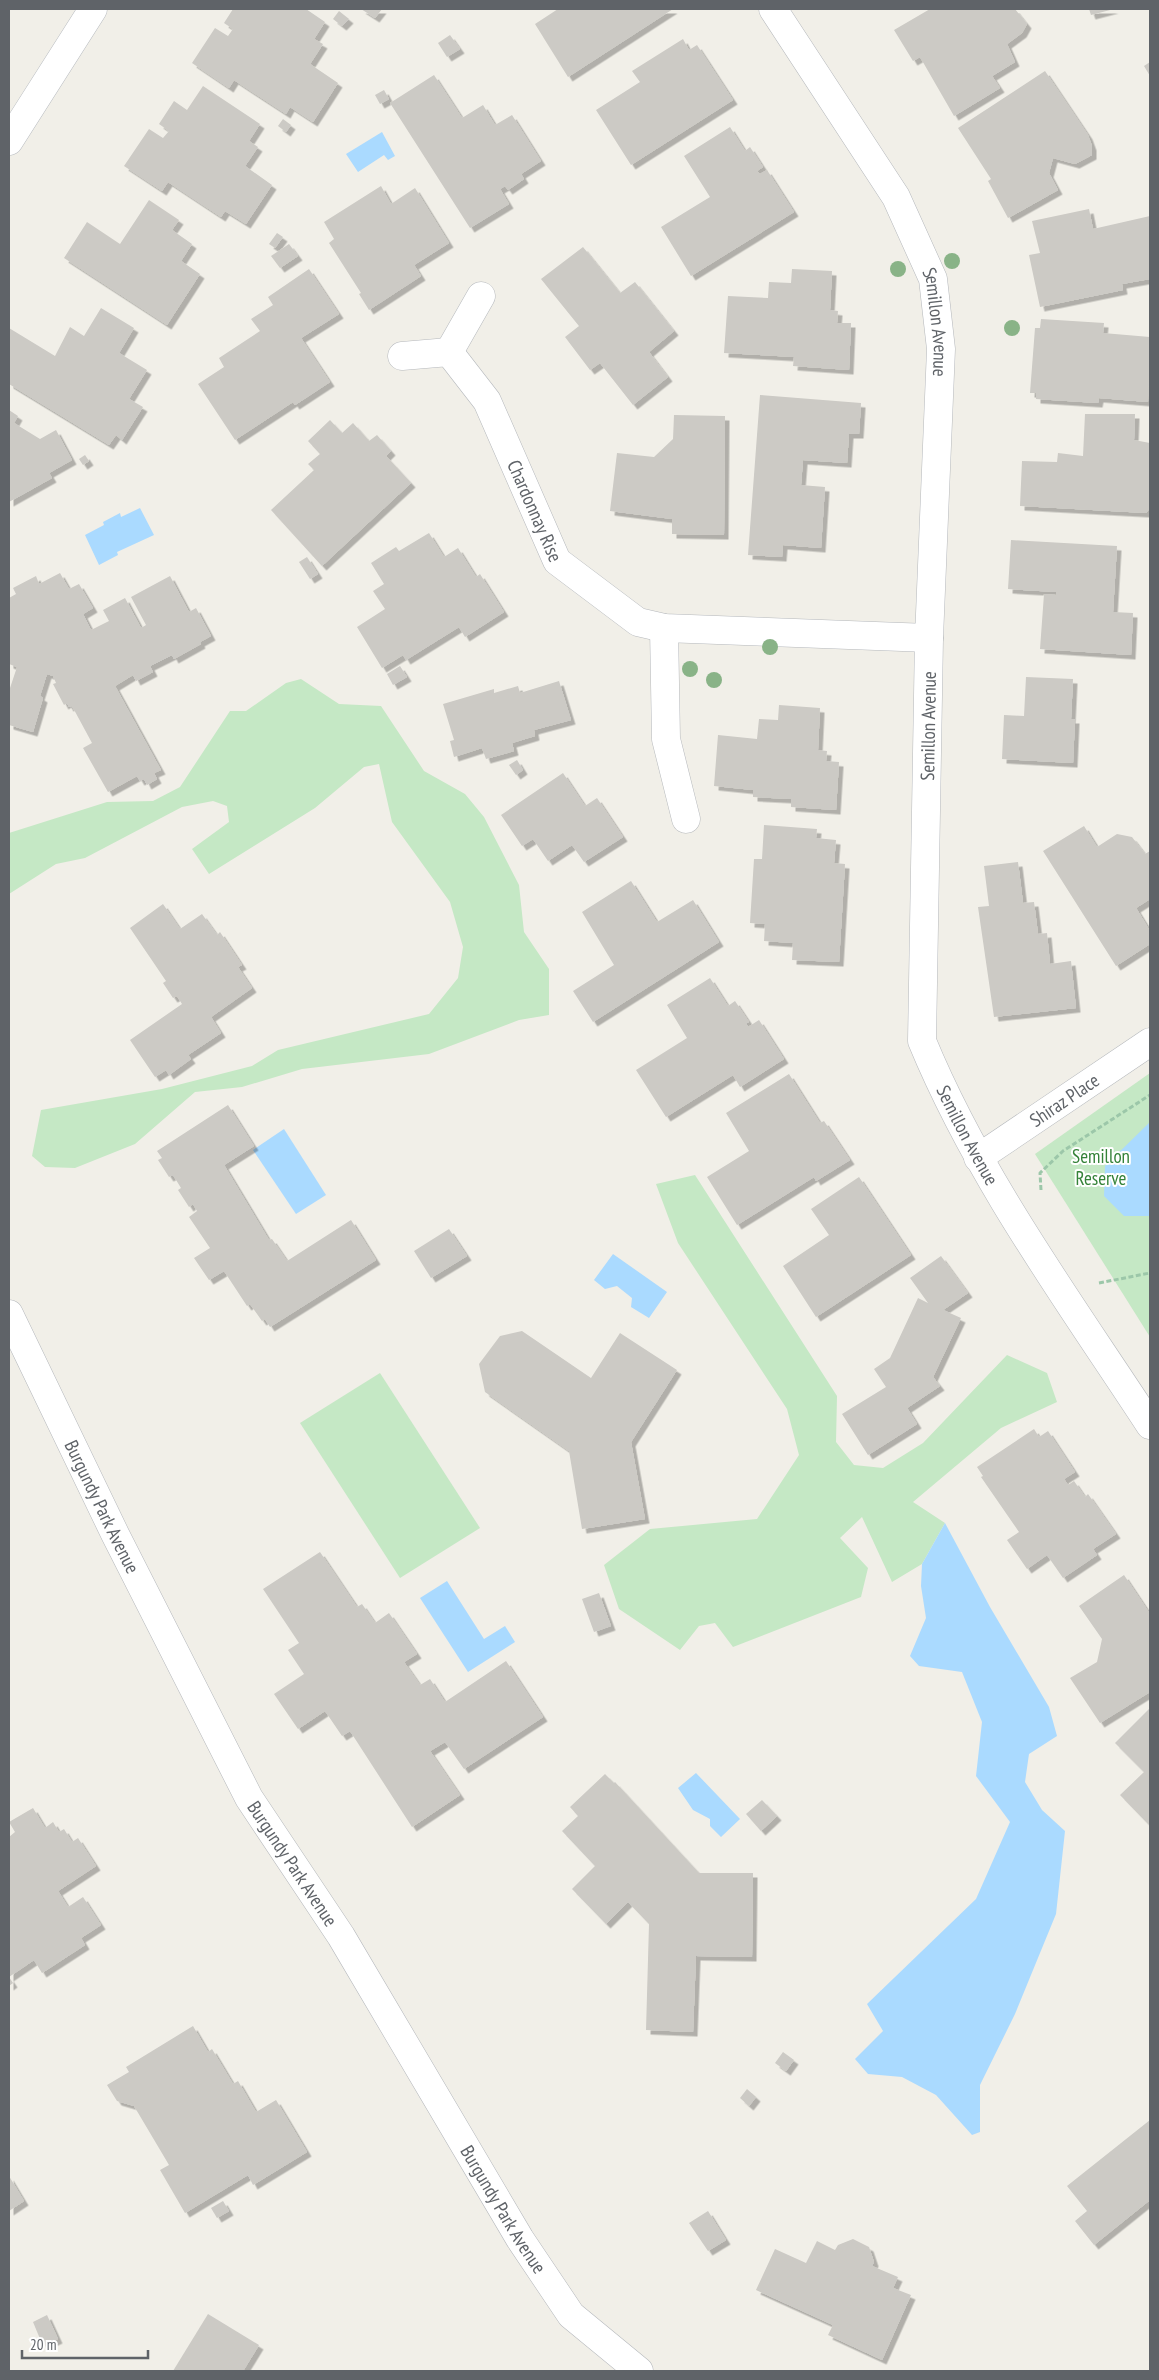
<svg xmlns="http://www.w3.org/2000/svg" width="1159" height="2380" viewBox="0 0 1159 2380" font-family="'PT Sans Narrow',sans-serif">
  <defs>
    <filter id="shadow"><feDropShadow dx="4.5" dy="4.5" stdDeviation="0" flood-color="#0004"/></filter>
  </defs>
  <rect width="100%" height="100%" fill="#f1efe8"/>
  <!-- green -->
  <g fill="#c5e8c5">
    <path d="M301,679L339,704L381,706L424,771L465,794L484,817L519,885L524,932L549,969V1015L519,1020L429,1054L302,1069L242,1087L195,1092L135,1144L75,1168L45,1167L32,1156L41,1110L162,1089L252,1066L278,1050L429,1014L458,978L463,947L450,902L392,822L379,764L364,767L315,808L209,874L192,849L229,822L227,806L213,801L182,807L85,858L56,864L9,894V833L107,802L153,801L180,787L230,711H246L286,683Z"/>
    <path d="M1150,1073V1337L1035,1154Z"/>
    <path d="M695,1175L837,1396L836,1442L854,1465L883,1468L923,1443L1007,1355L1047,1373L1057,1402L1001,1428L913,1502L945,1523L922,1564L892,1582L862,1517L840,1538L868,1568L861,1597L733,1647L715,1623L699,1626L680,1650L619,1609L604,1565L650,1529L757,1519L799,1455L787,1409L678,1243L656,1184Z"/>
    <path d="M380,1373L480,1528L400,1578L300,1423Z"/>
  </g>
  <!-- water -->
  <g fill="#aadaff">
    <path d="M382,132L395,156L388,160L384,155L358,172L346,154Z"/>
    <path d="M140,508L154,535L117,552L118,555L99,565L85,535L104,525L103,522L120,513L121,517Z"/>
    <path d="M1150,1122V1216H1124L1104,1196L1105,1166Z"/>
    <path d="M284,1129L326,1195L296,1214L253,1150Z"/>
    <path d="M613,1254L667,1292L649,1318L631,1307L632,1298L617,1286L605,1289L594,1280Z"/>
    <path d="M945,1523L990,1607L1049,1707L1057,1736L1029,1754L1025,1782L1042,1810L1065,1831L1056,1914L1015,2014L980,2085V2132L972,2135L936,2095L902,2077L868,2074L855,2059L883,2031L867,2004L976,1899L1010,1822L976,1776L982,1722L962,1672L919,1666L910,1656L926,1618L921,1586L922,1564Z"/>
    <path d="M447,1581L484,1639L505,1626L515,1642L468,1672L420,1598Z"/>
    <path d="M696,1773L740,1819L721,1837L710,1826V1819L693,1810L678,1788Z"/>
  </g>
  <!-- building -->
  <g fill="#cccac5" filter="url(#shadow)">
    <path d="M233,9H306L325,22L314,39L323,44L310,64L338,83L313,122L290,107L286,114L234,80L229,88L192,63L215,28L228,36L233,29L224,23Z"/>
    <path d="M361,9H382L375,18Z"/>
    <path d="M558,9H673L568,77L535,24Z"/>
    <path d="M930,9H1015L1027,24L1022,33L1007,44L1015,62L992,76L1000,88L954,116L920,57L913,61L894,30Z"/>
    <path d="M1089,9H1114L1091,15Z"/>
    <path d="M339,11L349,19L342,26L333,19Z"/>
    <path d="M450,35L460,49L447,57L438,43Z"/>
    <path d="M683,39L689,50L697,45L733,100L631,165L596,110L640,82L632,71Z"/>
    <path d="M1150,62V76L1144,66Z"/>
    <path d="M1045,71L1088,135L1092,146V155L1075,164L1053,158L1049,173L1058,190L1008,218L988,181L991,179L958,128Z"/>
    <path d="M434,75L462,118L483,105L495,125L512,115L541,161L521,174L524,179L508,190L505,186L500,189L509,204L470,228L390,103Z"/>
    <path d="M203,86L260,124L249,141L258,147L245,166L272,185L246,224L225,211L221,217L168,182L162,191L124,166L149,129L163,138L169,131L159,124L174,101L187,110Z"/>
    <path d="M384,90L389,99L380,104L375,95Z"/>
    <path d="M283,119L291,125L286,132L278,126Z"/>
    <path d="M730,127L745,151L750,147L763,167L757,171L760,174L767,170L794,212L691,276L661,227L710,197L684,156Z"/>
    <path d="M381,186L391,204L415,188L449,243L414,265L421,276L369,310L359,294L361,293L329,243L334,239L324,222Z"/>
    <path d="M149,200L179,220L172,230L192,244L181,261L200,274L167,325L64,258L87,222L120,244Z"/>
    <path d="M1089,209L1093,229L1150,216V279L1122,284L1123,290L1040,307L1029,255L1040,253L1032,221Z"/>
    <path d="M277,233L283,237L275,248L269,244Z"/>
    <path d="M289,244L298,256L280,268L271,256Z"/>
    <path d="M583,247L620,293L635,282L674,331L649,352L668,377L633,405L600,363L590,370L565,337L579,326L541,279Z"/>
    <path d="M309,269L339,314L301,338L330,382L295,405L293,402L235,440L198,384L224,367L219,358L260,331L251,319L273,305L268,297Z"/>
    <path d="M792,269L832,271L830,310L838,311L837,323H851L849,370L793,366L794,357L724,353L728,296L768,298L769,282L791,283Z"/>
    <path d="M101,308L134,328L119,353L147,370L129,399L143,407L122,440L116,435L109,445L9,384V328L55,356L70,327L84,336Z"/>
    <path d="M1041,319L1104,323L1103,333L1150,337L1148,402L1099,398L1098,403L1036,399V393H1030L1035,328H1040Z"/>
    <path d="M760,395L861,403L859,434H849L847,463L803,460L801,485L825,487L821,548L783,545L782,557L748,555Z"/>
    <path d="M9,410L18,416L14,423L40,439L56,430L72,460L49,473L52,478L9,502Z"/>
    <path d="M1085,414H1135L1134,440L1150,443V508L1146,513L1020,506L1022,461L1057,462L1058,453L1083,456Z"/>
    <path d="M674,415L725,416L724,535L672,534V519L610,511L617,453L654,457L673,439Z"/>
    <path d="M330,420L342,433L353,423L369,441L377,435L391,451L386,456L411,483L322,566L271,510L314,470L308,464L320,454L308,441Z"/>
    <path d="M85,455L89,461L83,465L79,459Z"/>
    <path d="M429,533L444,557L458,548L476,577L480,574L504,612L465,637L459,627L406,660L403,655L382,668L357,627L385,609L373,591L384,584L371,563L396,547L399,551Z"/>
    <path d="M1011,540L1117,546L1113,612L1133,613L1131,655L1040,649L1044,594L1056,595V592L1008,589Z"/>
    <path d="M307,557L318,574L310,579L299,562Z"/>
    <path d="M60,573L69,589L79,584L93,608L83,614L91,630L109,621L103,610L125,598L141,628L146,625L131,597L170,576L189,612L196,608L211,636L200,642L201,644L174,659L172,655L150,666L153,672L136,681L133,675L115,686L161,770L154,773L157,779L147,785L144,779L140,781L137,776L108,792L83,748L92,743L72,706L69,707L67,703L64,705L53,684L56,683L53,676L47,674L40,696L43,698L33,732L9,725V687L10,688L17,667L9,664V598L16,594L13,588L36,576L39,584Z"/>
    <path d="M400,666L407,677L393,685L387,674Z"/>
    <path d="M1026,677L1073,679L1071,719H1075L1073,763L1002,759L1004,715L1024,716Z"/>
    <path d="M559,681L571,720L534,730L535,736L512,743L514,751L486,759L482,748L454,757L450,741L454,740L443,704L494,689V693L518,686L520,693Z"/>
    <path d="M779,705L820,708L818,750L827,751L826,761L839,762L836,810L791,807V799L753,797V790L714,786L718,735L757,739L759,719L778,720Z"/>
    <path d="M517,760L523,770L516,775L509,765Z"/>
    <path d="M563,773L585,806L597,798L623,837L584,862L572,845L548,861L533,839L522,846L501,815Z"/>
    <path d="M764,825L817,829L816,838L836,840L834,863L845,864L839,962L792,960L793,943L764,941L765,924L750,923L754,859H762Z"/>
    <path d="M1084,826L1097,847L1117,834L1132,837L1145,854L1150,851V899L1136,908L1150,931V944L1116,966L1043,851Z"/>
    <path d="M1018,862L1023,903L1034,902L1038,934L1047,933L1050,964L1071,961L1076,1008L994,1017L978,907L989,906L984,866Z"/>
    <path d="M631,881L657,922L693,900L719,942L593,1022L573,991L614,965L582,912Z"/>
    <path d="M163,904L180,929L202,914L217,935L220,932L242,965L238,967L252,988L211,1017L221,1033L188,1055L191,1059L169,1075L166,1070L155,1077L130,1040L182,1004L177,996L173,998L163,983L166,981L130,928Z"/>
    <path d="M710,978L728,1006L735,1001L749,1022L746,1023L748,1027L759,1020L784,1059L740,1087L733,1075L666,1117L636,1070L687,1038L667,1005Z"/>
    <path d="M789,1074L820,1123L824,1121L850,1160L816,1181L814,1177L737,1225L707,1177L749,1151L726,1113Z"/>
    <path d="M228,1105L254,1146L224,1165L269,1240L272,1239L287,1261L351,1220L376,1260L270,1327L265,1319L262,1321L250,1304L247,1306L224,1271L209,1280L194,1258L210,1248L189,1217L197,1211L193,1204L189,1207L178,1190L181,1188L173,1175L169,1177L158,1160L162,1158L157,1151Z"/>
    <path d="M859,1177L911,1255L816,1317L783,1266L829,1235L811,1209Z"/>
    <path d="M449,1229L467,1256L431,1278L414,1251Z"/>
    <path d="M941,1256L968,1293L943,1310L961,1318L933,1377L940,1386L907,1408L917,1424L868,1455L842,1414L886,1387L874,1369L890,1358L918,1298L928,1303L910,1278Z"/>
    <path d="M522,1331L591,1378L620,1333L677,1370L631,1442L645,1519L582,1529L569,1451L485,1392L479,1364L500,1336Z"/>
    <path d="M1034,1429L1039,1437L1048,1431L1075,1472L1064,1479L1068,1485L1074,1481L1085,1497L1088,1494L1116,1534L1093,1549L1097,1555L1063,1578L1047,1555L1027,1569L1007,1540L1019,1532L981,1477L983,1476L977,1467Z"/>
    <path d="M320,1552L357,1607L362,1604L375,1623L389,1613L417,1654L404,1662L420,1685L430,1679L445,1702L506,1661L543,1717L464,1769L445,1742L430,1751L460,1795L412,1827L350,1731L342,1736L325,1711L298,1729L274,1694L304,1674L288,1650L299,1643L263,1589Z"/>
    <path d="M1124,1575L1150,1614V1692L1100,1723L1070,1678L1097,1662L1102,1639L1079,1606Z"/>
    <path d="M599,1593L611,1626L594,1632L582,1599Z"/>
    <path d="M1150,1708V1826L1120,1795L1144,1772L1115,1743Z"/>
    <path d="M605,1774L614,1783L615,1782L699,1873H753L752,1957L696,1956L693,2032L646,2030L649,1924L628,1902L606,1924L572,1889L595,1866L562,1831L578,1816L570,1807Z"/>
    <path d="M762,1800L777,1816L761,1831L746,1814Z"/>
    <path d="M33,1808L45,1828L53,1822L59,1832L64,1829L72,1842L78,1838L96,1866L58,1891L68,1907L83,1897L101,1925L81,1938L85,1945L42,1973L34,1960L9,1977L13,1983L9,1986V1837L15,1832L9,1822Z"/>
    <path d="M193,2026L208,2052L212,2049L233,2084L238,2081L256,2112L276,2100L307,2152L253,2185L248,2175L185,2213L160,2170L169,2165L134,2106L117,2101L107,2085L129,2072L126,2067Z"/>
    <path d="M783,2052L794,2060L786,2071L775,2063Z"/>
    <path d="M747,2089L756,2097L749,2106L740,2098Z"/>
    <path d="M1150,2120V2200L1094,2245L1075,2221L1087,2211L1067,2186Z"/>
    <path d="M9,2176L24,2201L9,2211Z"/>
    <path d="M223,2201L229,2211L217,2218L211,2208Z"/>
    <path d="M708,2211L726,2240L708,2251L689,2223Z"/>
    <path d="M853,2239L869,2247L874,2262L872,2266L898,2277L893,2288L911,2295L882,2360L828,2335L833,2325L756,2290L775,2249L806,2263L817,2241L835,2250L838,2245Z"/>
    <path d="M208,2314L259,2345L243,2371H173Z"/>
    <path d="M47,2315L58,2339L43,2346L33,2322Z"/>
  </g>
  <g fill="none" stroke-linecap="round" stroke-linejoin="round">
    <defs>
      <g id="minor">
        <path id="s1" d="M773,9L896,197L933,279L941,349L929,638L922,1041C979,1179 1069,1301 1150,1425"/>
        <path d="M449,352L481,296"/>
        <path id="s2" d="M402,356L449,352L487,401L557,561L638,622L664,628L929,638"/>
        <path d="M664,628L666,739L686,819"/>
        <path id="s3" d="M978,1158L1150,1042"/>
        <path id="s4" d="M9,1314L115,1534L249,1798L341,1936L520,2239L571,2315L639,2371"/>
      </g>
      <path id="secondary" d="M9,141L93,9"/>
    </defs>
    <!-- minor casing -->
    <use href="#minor" stroke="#b5b8bc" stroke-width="29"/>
    <!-- secondary casing -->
    <use href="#secondary" stroke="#b6babf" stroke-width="29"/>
    <!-- path -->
    <g stroke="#9cc7a9" stroke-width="3" stroke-dasharray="5 2.5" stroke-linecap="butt">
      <path d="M1041,1190L1040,1173L1063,1151L1150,1095"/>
      <path d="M1099,1283L1150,1273"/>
    </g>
    <!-- minor -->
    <use href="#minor" stroke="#fff" stroke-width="28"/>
    <!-- secondary -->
    <use href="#secondary" stroke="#fff" stroke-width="28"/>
  </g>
  <!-- trees -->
  <g fill="#89b387">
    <circle cx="952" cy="261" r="8"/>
    <circle cx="898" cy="269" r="8"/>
    <circle cx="1012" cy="328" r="8"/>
    <circle cx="770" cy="647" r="8"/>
    <circle cx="690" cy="669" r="8"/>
    <circle cx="714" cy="680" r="8"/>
  </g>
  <g text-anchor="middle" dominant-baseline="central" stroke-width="4" stroke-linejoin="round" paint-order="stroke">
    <!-- street labels -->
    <g font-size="19" fill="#5f6368" stroke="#fff">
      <text stroke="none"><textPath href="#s1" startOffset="358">Semillon Avenue</textPath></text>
      <text stroke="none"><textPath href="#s2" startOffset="229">Chardonnay Rise</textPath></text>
      <text transform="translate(928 726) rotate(-89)">Semillon Avenue</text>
      <text stroke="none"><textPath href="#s3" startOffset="104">Shiraz Place</textPath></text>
      <text stroke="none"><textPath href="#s1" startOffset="1182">Semillon Avenue</textPath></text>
      <text stroke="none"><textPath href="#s4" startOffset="214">Burgundy Park Avenue</textPath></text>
      <text stroke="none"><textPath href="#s4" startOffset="619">Burgundy Park Avenue</textPath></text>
      <text stroke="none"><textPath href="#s4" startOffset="1024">Burgundy Park Avenue</textPath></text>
    </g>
    <!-- park labels -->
    <g font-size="19" fill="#348238" stroke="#fff">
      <text x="1101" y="1156">Semillon<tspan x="1101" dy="22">Reserve</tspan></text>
    </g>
  </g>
  <!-- border -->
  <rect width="1159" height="2380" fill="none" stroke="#5f6368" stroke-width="20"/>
  <!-- scale -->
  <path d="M22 2350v8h126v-8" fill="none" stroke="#5f6368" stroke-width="2.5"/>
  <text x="30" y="2350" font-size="15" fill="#5f6368" stroke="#ffffff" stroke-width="4" paint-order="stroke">20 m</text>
</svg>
